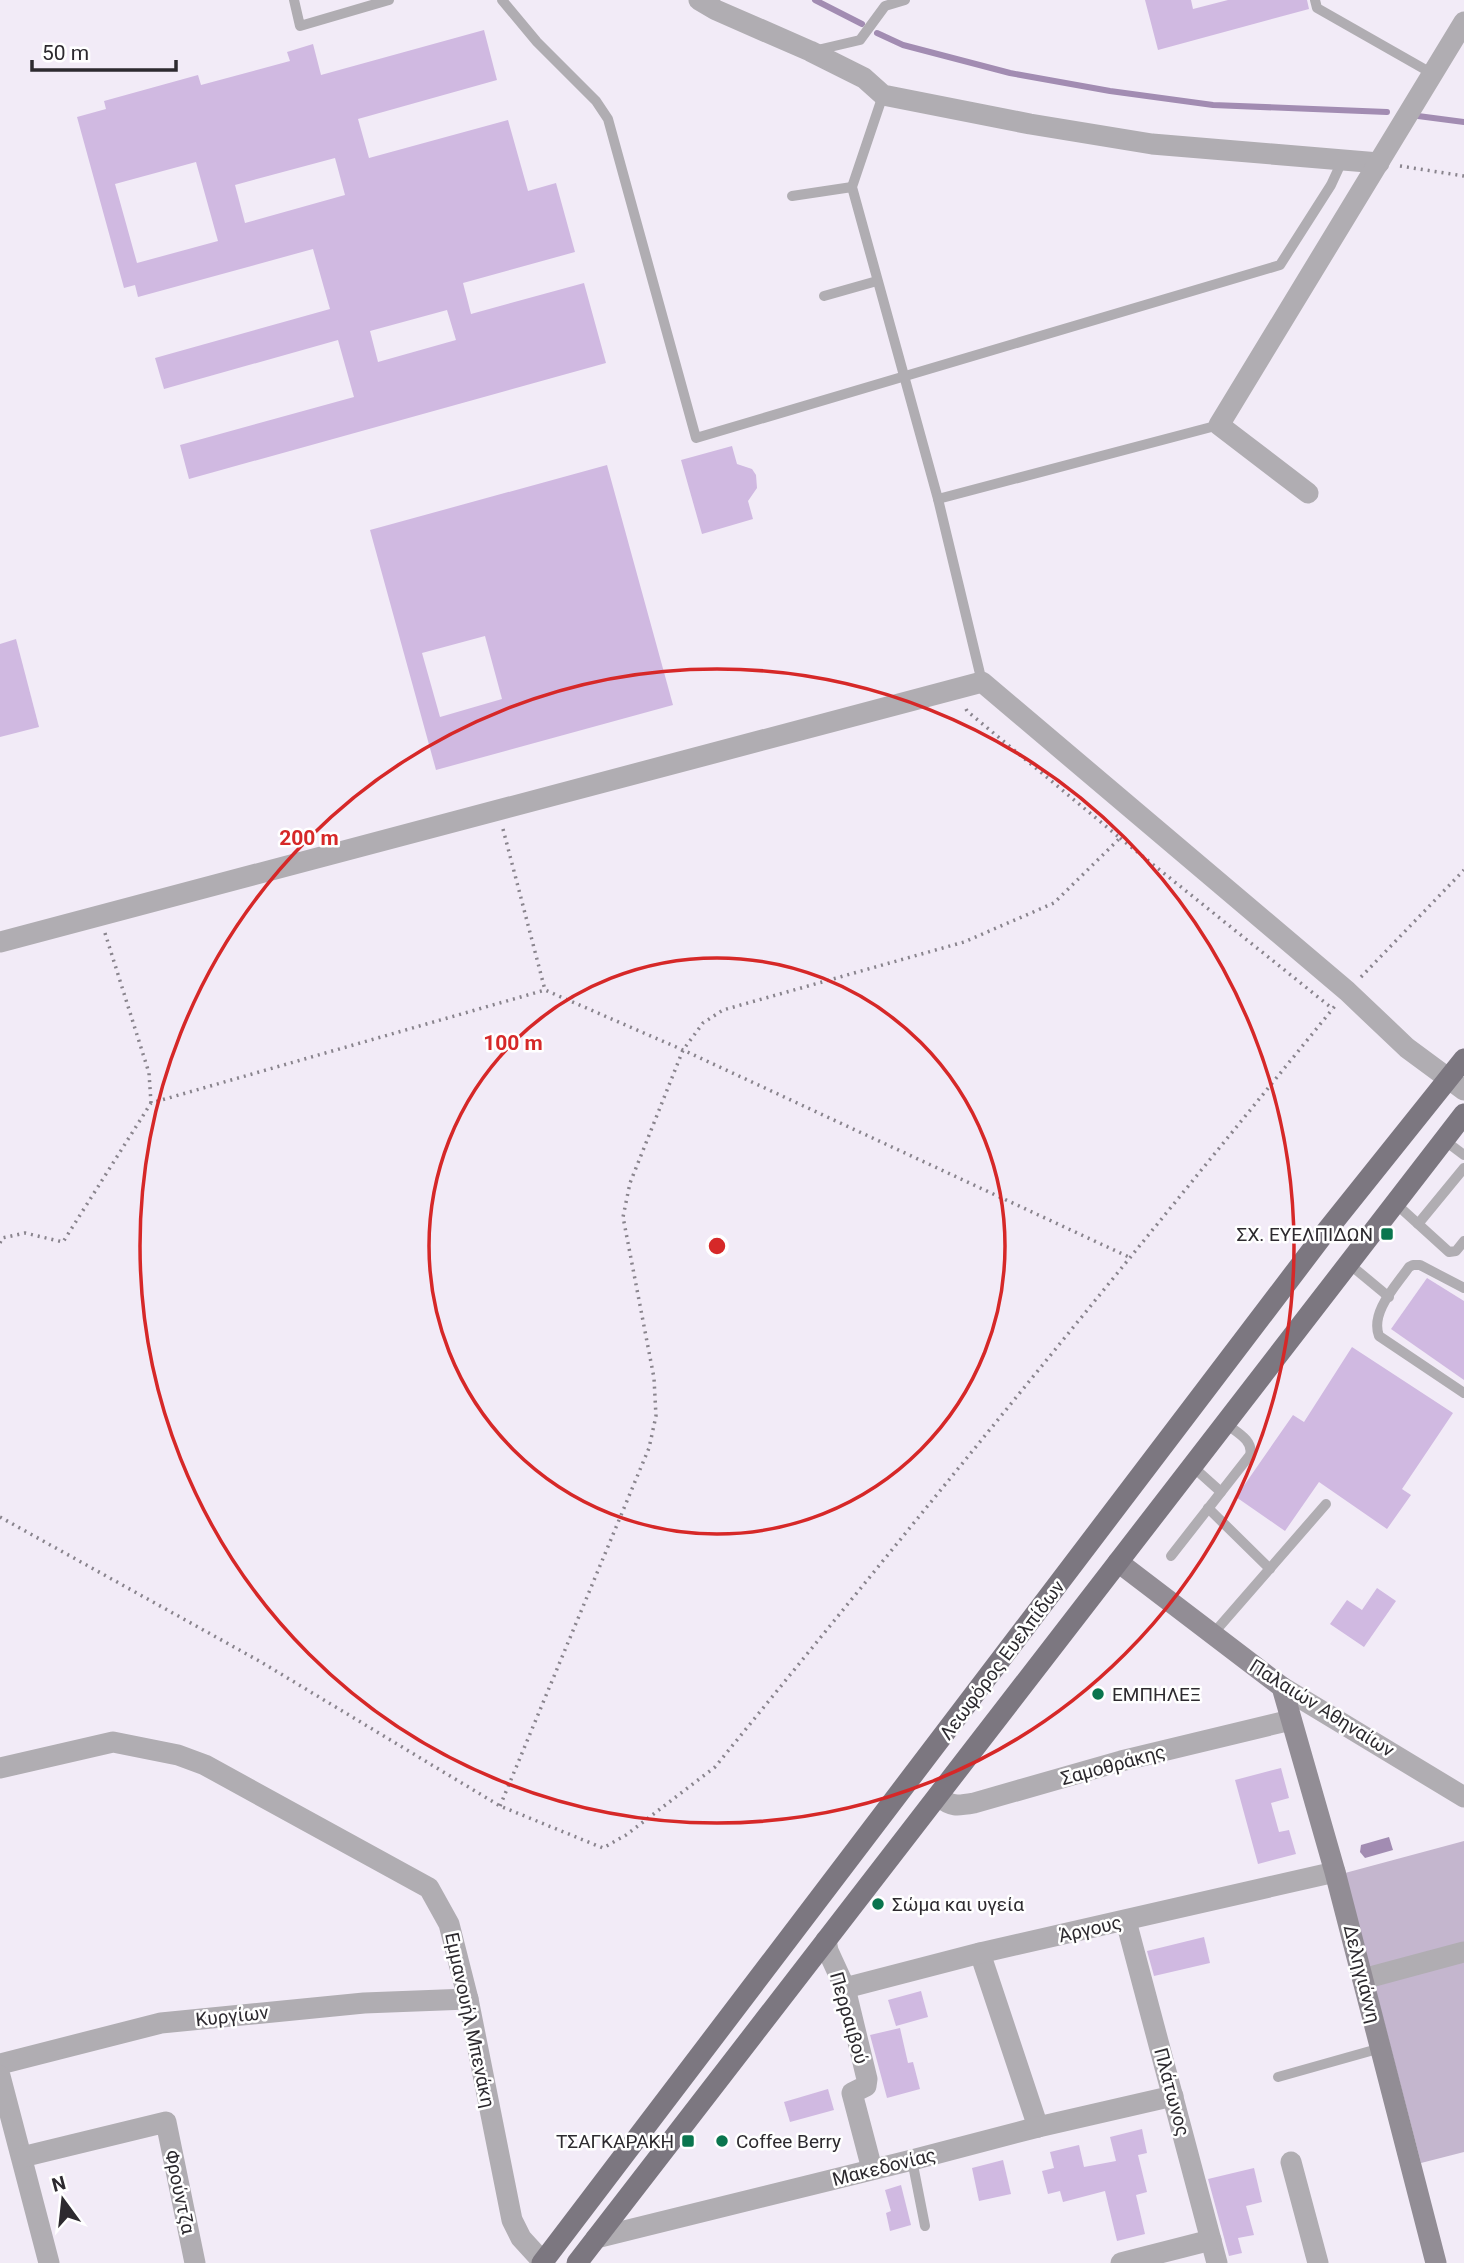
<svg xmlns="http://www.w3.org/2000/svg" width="1464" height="2263" viewBox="0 0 1464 2263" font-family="Roboto,sans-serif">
  <rect width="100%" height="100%" fill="#f2ebf7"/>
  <!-- green -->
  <path fill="#c4b6ce" d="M1464,1841V2152L1421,2163L1345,1873Z"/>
  <!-- water -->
  <path fill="#a28cb2" d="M1389,1837L1393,1850L1365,1858L1360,1852L1361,1845Z"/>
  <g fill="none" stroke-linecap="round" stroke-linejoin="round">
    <!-- stream -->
    <g stroke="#a28cb2" stroke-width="6">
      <path d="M815,0L862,24"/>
      <path d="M877,33L903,45L1010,73L1110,91L1213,105L1387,112"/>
      <path d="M1418,116L1464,122"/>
    </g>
  </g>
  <!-- building -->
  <g fill="#d0b9e1" fill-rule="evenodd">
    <path d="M1145,0H1191L1193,9L1228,0H1307L1309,9L1158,50Z"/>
    <path d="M484,30L497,80L358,119L369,158L508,120L528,191L556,183L575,252L463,283L471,314L584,283L606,363L189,479L180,445L354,397L338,340L164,389L155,358L330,309L313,249L138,297L135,285L124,288L77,117L106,109L104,101L198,75L201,85L290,61L287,52L313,44L321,75ZM335,158L345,195L245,223L235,185ZM196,162L218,241L137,263L115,184ZM447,310L456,340L378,362L370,331Z"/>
    <path d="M732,446L737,464L752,469L756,475L757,488L748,501L753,519L702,534L681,460Z"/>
    <path d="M607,465L673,705L436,770L370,530ZM485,636L502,699L440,717L422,653Z"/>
    <path d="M16,639L39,727L0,737V644Z"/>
    <path d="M1427,1278L1464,1301V1380L1391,1329Z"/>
    <path d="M1352,1347L1453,1413L1402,1489L1411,1495L1387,1529L1319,1482L1285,1531L1236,1497L1293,1415L1304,1422Z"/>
    <path d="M1377,1588L1396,1601L1364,1647L1330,1624L1347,1600L1362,1610Z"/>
    <path d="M1281,1768L1289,1798L1271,1803L1279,1832L1289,1830L1296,1854L1258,1864L1235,1780Z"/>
    <path d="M1204,1937L1210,1963L1154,1976L1147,1951Z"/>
    <path d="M921,1991L928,2017L896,2026L888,2000Z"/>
    <path d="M900,2028L908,2063L913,2062L920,2089L887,2098L870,2035Z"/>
    <path d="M828,2089L834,2110L790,2122L784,2102Z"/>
    <path d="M1142,2129L1147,2153L1138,2155L1147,2192L1136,2195L1145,2234L1117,2241L1105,2191L1063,2202L1060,2191L1048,2194L1042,2171L1054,2168L1050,2152L1079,2145L1084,2167L1116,2161L1110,2137Z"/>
    <path d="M1003,2160L1011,2194L979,2201L972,2168Z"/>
    <path d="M1254,2168L1262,2202L1246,2206L1254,2235L1238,2238L1242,2253L1229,2256L1208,2179Z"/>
    <path d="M901,2185L911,2225L890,2231L886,2213L891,2211L885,2190Z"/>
  </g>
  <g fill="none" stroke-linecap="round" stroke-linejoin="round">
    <!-- path -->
    <g stroke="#89848d" stroke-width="3.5" stroke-dasharray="2 5" stroke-linecap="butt">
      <path d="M1400,166L1464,176"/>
      <path d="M503,829L545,990"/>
      <path d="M1120,838L1333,1009"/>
      <path d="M105,933L149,1073L151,1103"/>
      <path d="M1361,977L1464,870"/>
      <path d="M0,1243L2,1238L25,1233L63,1242L151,1103L545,990L683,1050L1129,1257"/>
      <path d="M0,1517L261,1662L500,1806L603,1848L626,1835L715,1767L1335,1006"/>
      <path d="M500,1806L649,1448L656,1416L654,1378L623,1217L630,1183L683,1050L703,1023L723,1010L964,942L1054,903L1120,838L967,711L965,707"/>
    </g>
    <!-- lane -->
    <g stroke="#b0adb2" stroke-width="10">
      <path d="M294,0L300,26L389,0"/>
      <path d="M502,0L537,42L596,101L608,119L696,438L1280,265L1331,185L1343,159"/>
      <path d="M1315,0L1317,8L1433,74"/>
      <path d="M813,51L860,40L885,6L905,0"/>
      <path d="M883,95L852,187L938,499L982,682"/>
      <path d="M792,196L852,187"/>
      <path d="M824,296L877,281"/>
      <path d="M938,499L1219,425"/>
      <path d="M1444,1140L1464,1155"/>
      <path d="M1395,1203L1449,1252L1456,1251L1464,1241"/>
      <path d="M1418,1224L1464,1168"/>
      <path d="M1348,1263L1389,1297"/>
      <path d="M1464,1288L1420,1265H1413L1409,1267C1396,1286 1370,1312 1379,1336L1464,1393"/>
      <path d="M1192,1466L1221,1492"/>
      <path d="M1208,1508L1270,1569"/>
      <path d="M1171,1556L1250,1455C1254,1440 1236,1432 1225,1423"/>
      <path d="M1212,1635L1326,1504"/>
      <path d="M1278,2077L1381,2048"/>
      <path d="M912,2160L925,2226"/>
    </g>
    <!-- street -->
    <g stroke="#b0adb2" stroke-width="21">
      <path d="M699,0L716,10L810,51L864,78L883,95L1030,124L1152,144L1379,163"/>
      <path d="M1308,493L1219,425L1464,22"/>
      <path d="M0,942L982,682L1347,991L1407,1048L1464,1090"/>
      <path d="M1282,1687L1464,1797"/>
      <path d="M0,1768L113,1742L178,1755L205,1765L429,1888L449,1924L468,1999L512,2220L521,2238L543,2262"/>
      <path d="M938,1796C951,1807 957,1806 974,1803L1121,1761L1291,1720"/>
      <path d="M1126,1921L1217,2263"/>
      <path d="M826,1940L828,1951L845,1988L867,2079L866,2086L852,2093L872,2169"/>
      <path d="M980,1953L1038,2127"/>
      <path d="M1363,1979L1464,1952"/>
      <path d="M845,1988L980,1953L1335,1872"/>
      <path d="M0,2064L161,2023L364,2003L468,1999"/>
      <path d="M0,2076L49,2263"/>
      <path d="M22,2157L166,2122L195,2263"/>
      <path d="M1291,2162L1318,2263"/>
      <path d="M596,2238L912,2160L1038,2127L1173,2096"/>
      <path d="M1121,2263L1211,2240"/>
    </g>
    <!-- secondary -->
    <path stroke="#928d95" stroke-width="21" d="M1118,1562L1282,1687L1335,1872L1436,2263"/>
    <!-- primary -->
    <g stroke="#7c7780" stroke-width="21">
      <path d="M542,2263L1324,1234L1464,1059"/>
      <path d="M577,2263L1464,1114"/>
    </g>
  </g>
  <!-- distance rings -->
  <g fill="none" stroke="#d62828" stroke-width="3.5">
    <circle cx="717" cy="1246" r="288"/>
    <circle cx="717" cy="1246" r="577"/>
  </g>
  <!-- markers -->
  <g fill="#0a754e" stroke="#fff" stroke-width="2.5">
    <rect x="1380" y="1227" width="14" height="14" rx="3.5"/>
    <circle cx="1098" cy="1694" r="7"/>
    <circle cx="878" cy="1904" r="7"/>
    <rect x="681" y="2134" width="14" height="14" rx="3.5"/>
    <circle cx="722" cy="2141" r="7"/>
  </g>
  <g text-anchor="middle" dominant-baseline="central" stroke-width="5" stroke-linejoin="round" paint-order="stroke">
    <!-- poi labels -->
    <g font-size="19" fill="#2d2a2f" stroke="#fff" text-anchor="start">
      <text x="1373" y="1234" text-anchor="end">ΣΧ. ΕΥΕΛΠΙΔΩΝ</text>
      <text x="1112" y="1694">ΕΜΠΗΛΕΞ</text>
      <text x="892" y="1904">Σώμα και υγεία</text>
      <text x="674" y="2141" text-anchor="end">ΤΣΑΓΚΑΡΑΚΗ</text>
      <text x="736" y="2141">Coffee Berry</text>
    </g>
    <!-- street labels -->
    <g font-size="19" fill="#2d2a2f" stroke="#fff">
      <text transform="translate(1002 1660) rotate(-53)">Λεωφόρος Ευελπίδων</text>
      <text transform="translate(1322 1708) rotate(32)">Παλαιών Αθηναίων</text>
      <text transform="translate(1113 1765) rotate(-15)">Σαμοθράκης</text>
      <text transform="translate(1090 1929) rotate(-13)">Άργους</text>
      <text transform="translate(1362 1974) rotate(76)">Δεληγιάννη</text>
      <text transform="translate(232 2016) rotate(-6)">Κυργίων</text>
      <text transform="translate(849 2018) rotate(74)">Περραιβού</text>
      <text transform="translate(470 2020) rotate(78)">Εμμανουήλ Μπενάκη</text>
      <text transform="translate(1172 2092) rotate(75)">Πλάτωνος</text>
      <text transform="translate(884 2167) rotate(-14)">Μακεδονίας</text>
      <text transform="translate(180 2192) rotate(78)">Φρούντζα</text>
    </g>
  </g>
  <circle cx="717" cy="1246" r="10" fill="#d62828" stroke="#fff" stroke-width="3.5"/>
  <g font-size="21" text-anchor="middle" font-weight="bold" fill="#d62828" stroke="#fff" stroke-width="5" stroke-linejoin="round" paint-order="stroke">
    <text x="309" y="845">200 m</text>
    <text x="513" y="1050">100 m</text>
  </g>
  <!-- north arrow -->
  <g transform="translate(63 2200) rotate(345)" stroke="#ffffff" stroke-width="5" paint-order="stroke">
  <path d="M0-5L12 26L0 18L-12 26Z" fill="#2d2a2f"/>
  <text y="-10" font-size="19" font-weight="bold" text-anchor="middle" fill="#2d2a2f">N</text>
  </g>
  <!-- scale -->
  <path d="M32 60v10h144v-10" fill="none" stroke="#2d2a2f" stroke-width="3.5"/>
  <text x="42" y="60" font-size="21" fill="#2d2a2f" stroke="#ffffff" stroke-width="5" paint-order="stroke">50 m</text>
</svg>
